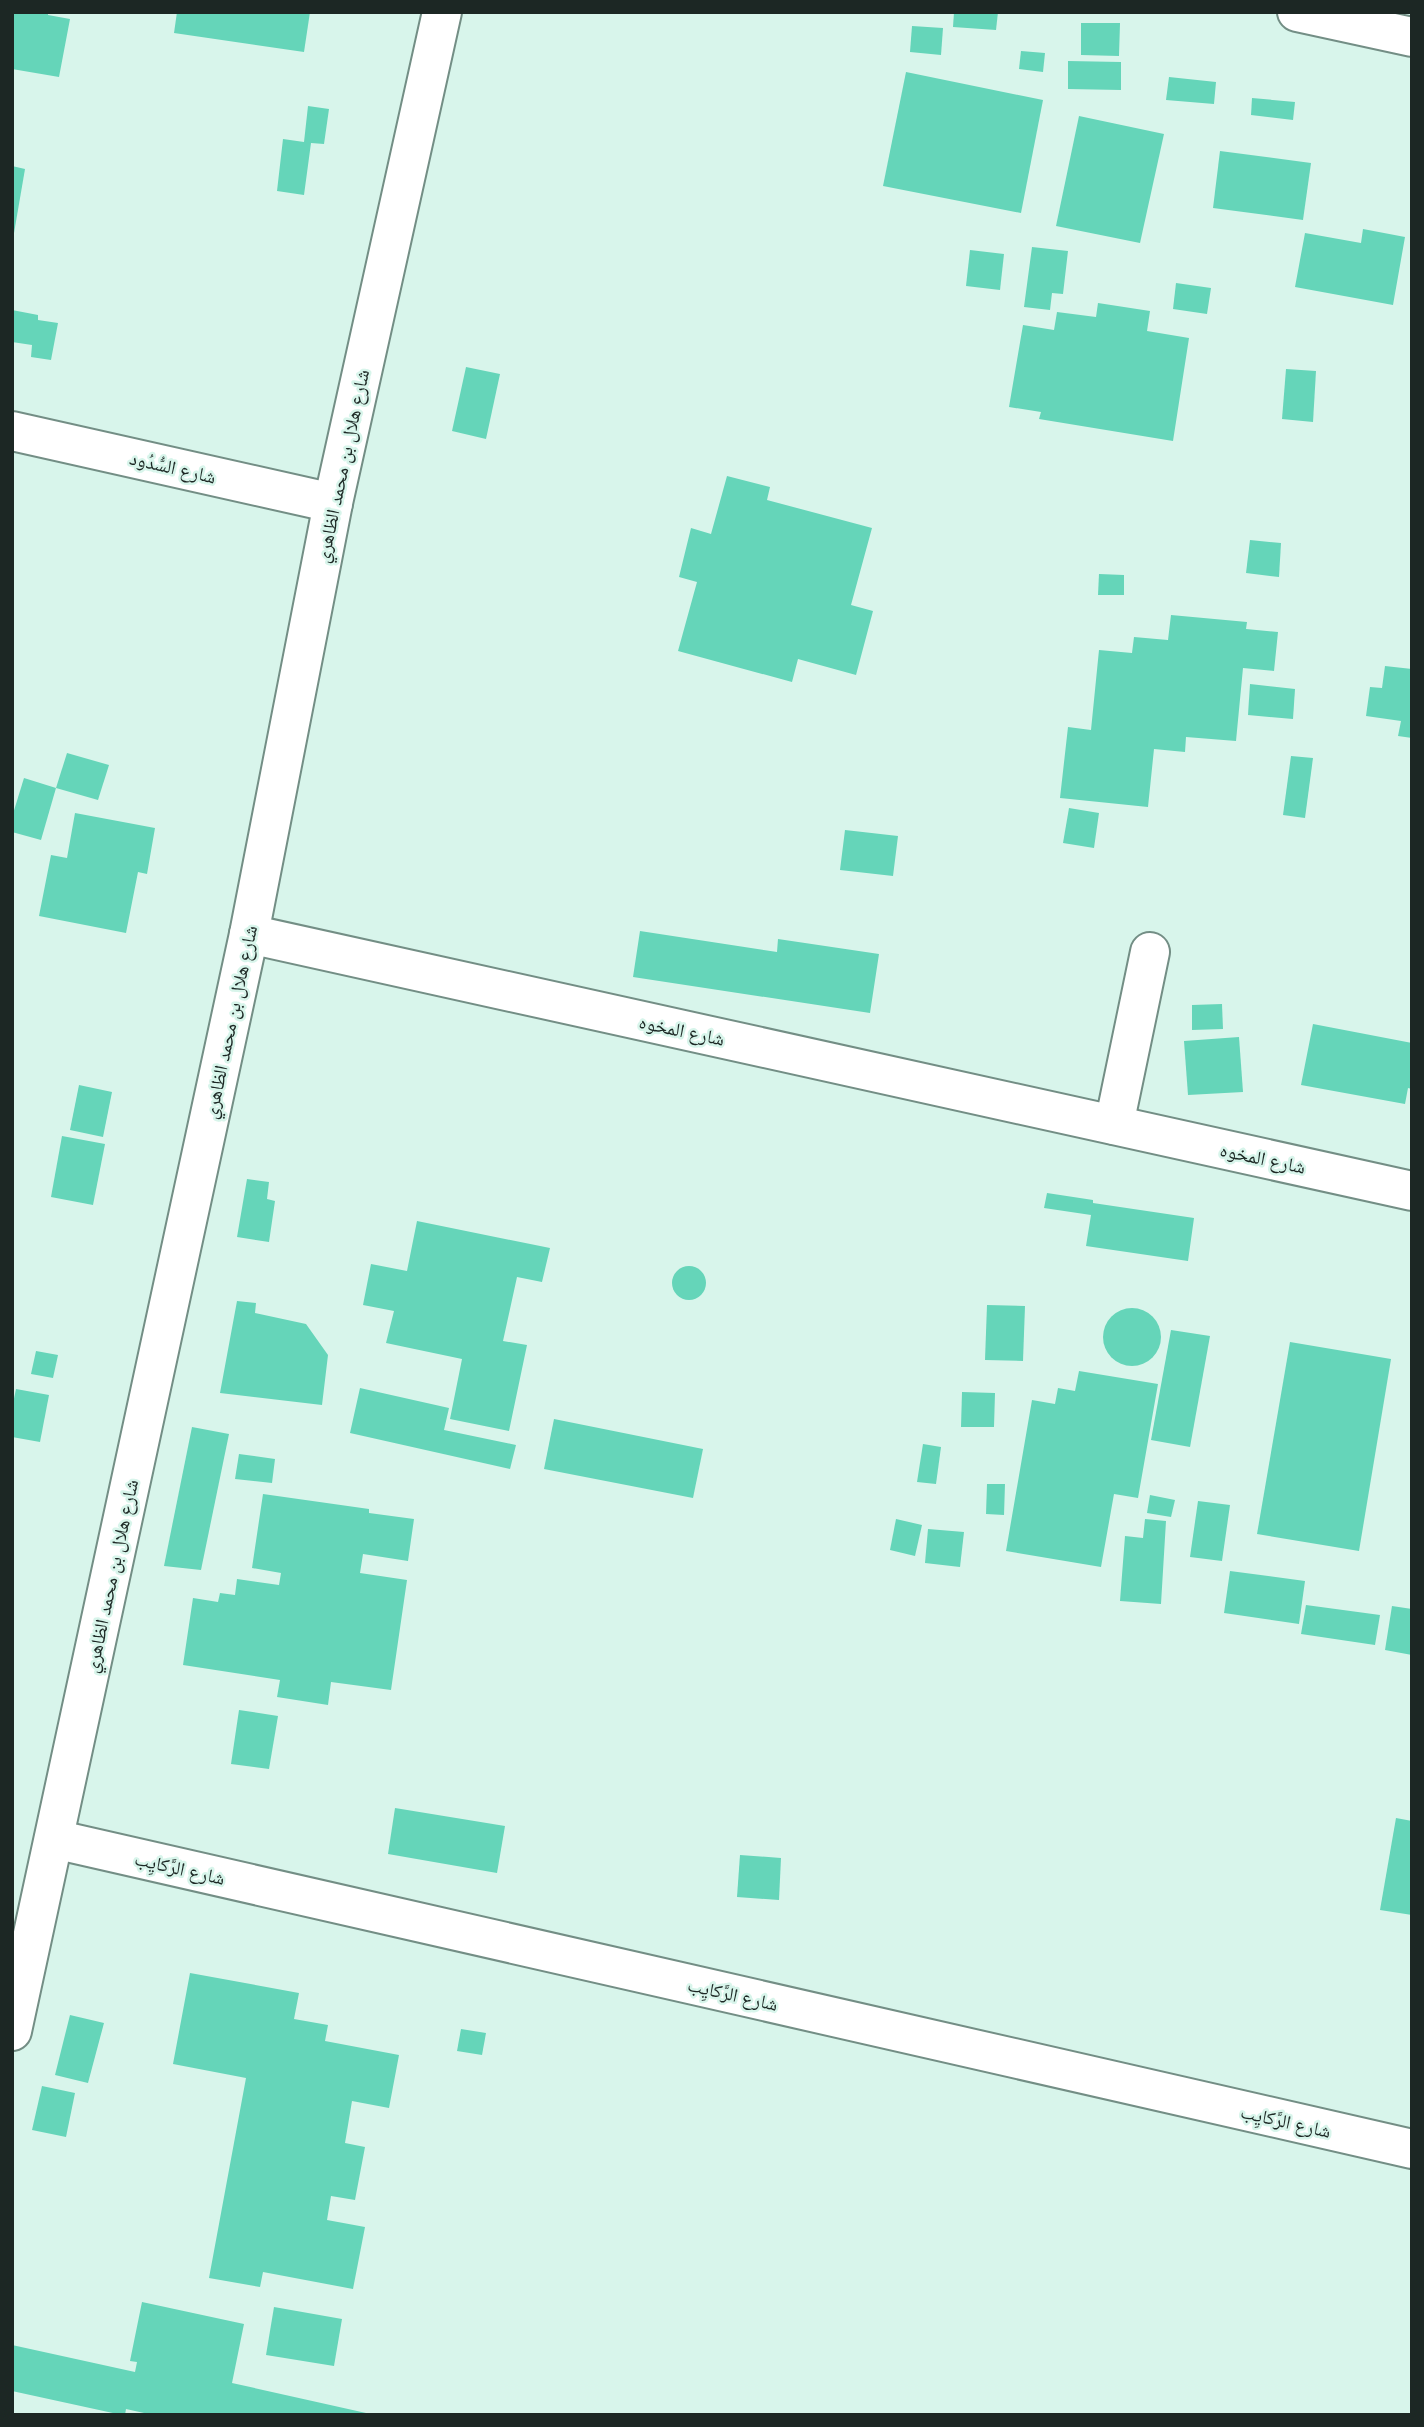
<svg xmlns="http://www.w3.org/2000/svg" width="1424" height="2427" viewBox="0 0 1424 2427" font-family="'Open Sans','Noto Naskh Arabic',sans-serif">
  <rect width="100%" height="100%" fill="#d8f5eb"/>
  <!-- building -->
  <g fill="#65d5b9">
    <path d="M12,12H48V15L70,19L59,77L12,69Z"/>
    <path d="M177,12H310L304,52L174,33Z"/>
    <path d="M954,12H998L996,30L953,27Z"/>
    <path d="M1081,23H1120L1119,56L1081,55Z"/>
    <path d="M912,26L943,28L941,55L910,52Z"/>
    <path d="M1021,51L1045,53L1043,72L1019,69Z"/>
    <path d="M1068,61L1121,62V90L1068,89Z"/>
    <path d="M906,72L1043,100L1021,213L883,186Z"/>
    <path d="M1169,77L1216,82L1214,104L1166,100Z"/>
    <path d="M1252,98L1295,102L1293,120L1251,115Z"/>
    <path d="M308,106L329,109L324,144L311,143L304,195L277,191L283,139L304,142Z"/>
    <path d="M1079,116L1164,134L1140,243L1056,226Z"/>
    <path d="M1220,151L1311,163L1303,220L1213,208Z"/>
    <path d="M12,166L25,169L14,233H12Z"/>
    <path d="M1363,229L1405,237L1393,305L1295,287L1305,233L1361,243Z"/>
    <path d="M1032,247L1068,251L1063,294L1052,293L1050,310L1024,307Z"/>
    <path d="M970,250L1004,254L1000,290L966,286Z"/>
    <path d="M1176,283L1211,288L1207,314L1173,309Z"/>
    <path d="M1098,303L1150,311L1147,331L1189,338L1173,441L1039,419L1041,412L1009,407L1023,325L1054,330L1057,312L1096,317Z"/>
    <path d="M12,310L38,315V320L58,323L51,360L31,357L32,345L12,342Z"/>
    <path d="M466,367L500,374L486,439L452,431Z"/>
    <path d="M1286,369L1316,371L1313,422L1282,419Z"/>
    <path d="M727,476L770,487L767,500L872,528L851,605L873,611L856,675L798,659L792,682L678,651L697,582L679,577L691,528L711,534Z"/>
    <path d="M1250,540L1281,543L1279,577L1246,573Z"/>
    <path d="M1099,574L1124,575V595H1098Z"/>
    <path d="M1171,615L1247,622L1246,629L1278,632L1274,671L1243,668L1236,741L1186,737L1185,752L1154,749L1148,807L1060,798L1068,727L1091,730L1099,650L1132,653L1134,637L1168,640Z"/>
    <path d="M1385,666L1412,669V738L1398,736L1401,721L1366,716L1370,687L1382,688Z"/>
    <path d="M1250,684L1295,689L1293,719L1248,715Z"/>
    <path d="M67,753L109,765L98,800L56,788Z"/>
    <path d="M1291,756L1313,758L1305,818L1283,815Z"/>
    <path d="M24,778L56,788L41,840L12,832V817Z"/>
    <path d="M1069,808L1099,813L1094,848L1063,843Z"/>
    <path d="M75,813L155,828L147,874L138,872L126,933L39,916L51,855L67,858Z"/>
    <path d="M845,830L898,836L893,876L840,870Z"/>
    <path d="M640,931L777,952L778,939L879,954L870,1013L633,977Z"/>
    <path d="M1222,1004L1223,1029L1192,1030V1005Z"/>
    <path d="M1313,1024L1412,1043V1089L1408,1088L1405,1104L1301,1085Z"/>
    <path d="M1239,1037L1243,1092L1188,1095L1184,1041Z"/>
    <path d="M79,1085L112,1092L103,1137L70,1130Z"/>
    <path d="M62,1136L105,1144L93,1205L51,1197Z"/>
    <path d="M247,1179L269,1182L267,1199L275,1201L269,1242L237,1237Z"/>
    <path d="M1047,1193L1093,1200V1203L1194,1218L1188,1261L1086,1246L1091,1215L1044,1208Z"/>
    <path d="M417,1221L550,1248L542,1282L517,1277L503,1341L527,1345L509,1431L450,1419L462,1359L386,1343L394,1311L363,1305L371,1264L407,1271Z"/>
    <circle cx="689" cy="1283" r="17"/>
    <path d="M237,1301L256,1303L255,1313L306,1324L328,1355L322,1405L220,1393Z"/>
    <path d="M987,1305L1025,1306L1023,1361L985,1360Z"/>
    <circle cx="1132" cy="1337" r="29"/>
    <path d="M1171,1330L1210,1336L1190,1447L1151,1440Z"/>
    <path d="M1290,1342L1391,1359L1359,1551L1257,1534Z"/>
    <path d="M36,1351L58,1355L53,1378L31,1374Z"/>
    <path d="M1079,1371L1158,1384L1138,1498L1114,1494L1101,1567L1006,1551L1032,1400L1055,1404L1058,1388L1075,1391Z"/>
    <path d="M360,1388L449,1408L444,1430L516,1445L510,1469L350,1433Z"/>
    <path d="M16,1389L49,1395L40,1442L12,1437V1408Z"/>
    <path d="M962,1392L995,1393L994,1427H961Z"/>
    <path d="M554,1419L703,1449L693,1498L544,1469Z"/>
    <path d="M192,1427L229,1434L201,1570L164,1566Z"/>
    <path d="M923,1444L941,1447L936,1484L917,1482Z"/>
    <path d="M239,1454L275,1459L272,1483L235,1479Z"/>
    <path d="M987,1484H1005L1004,1515L986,1514Z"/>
    <path d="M263,1494L369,1509V1513L414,1519L408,1561L363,1554L360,1573L407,1580L391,1690L331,1682L328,1705L277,1697L280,1680L183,1665L193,1598L218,1602L220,1593L235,1595L237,1579L279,1585L281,1573L252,1568Z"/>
    <path d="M1150,1495L1175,1500L1171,1517L1147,1513Z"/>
    <path d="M1198,1501L1230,1505L1222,1561L1190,1557Z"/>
    <path d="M896,1519L922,1525L915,1556L890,1550Z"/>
    <path d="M1145,1519L1166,1521L1161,1604L1120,1601L1125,1536L1143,1538Z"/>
    <path d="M928,1529L964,1532L960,1567L925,1563Z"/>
    <path d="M1230,1571L1305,1581L1299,1624L1224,1613Z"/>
    <path d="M1306,1605L1380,1615L1375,1645L1301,1634Z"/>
    <path d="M1392,1606L1412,1609V1655L1385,1650Z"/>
    <path d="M239,1710L278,1716L269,1769L231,1764Z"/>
    <path d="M395,1808L505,1826L497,1873L388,1854Z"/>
    <path d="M1396,1818L1412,1821V1915L1380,1910Z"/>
    <path d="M740,1855L781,1858L779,1900L737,1897Z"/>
    <path d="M190,1973L299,1993L294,2019L328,2025L325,2041L399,2055L389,2108L352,2101L345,2143L365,2147L355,2200L331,2196L327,2220L365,2227L353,2289L263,2272L260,2287L209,2278L246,2078L173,2064Z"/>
    <path d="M70,2015L104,2023L88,2083L55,2075Z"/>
    <path d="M461,2029L486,2033L482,2055L457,2051Z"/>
    <path d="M42,2086L75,2093L66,2137L32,2130Z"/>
    <path d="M142,2302L244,2324L232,2383L375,2415H153L126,2409L125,2415H122L12,2391V2345L135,2372L137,2362L130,2361Z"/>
    <path d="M274,2307L342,2319L334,2366L266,2355Z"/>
  </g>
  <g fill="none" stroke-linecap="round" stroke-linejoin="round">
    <defs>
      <g id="minor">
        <path d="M1297,12L1412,37"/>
        <path d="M12,431L333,503"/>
        <path d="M249,934L1412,1191"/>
        <path d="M1114,1125L1150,952"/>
        <path d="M54,1839L1412,2149"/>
        <path d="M12,2031L249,934L333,503L442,12"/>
      </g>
    </defs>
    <!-- minor casing -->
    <use href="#minor" stroke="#738e85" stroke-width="42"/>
    <!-- minor -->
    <use href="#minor" stroke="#fff" stroke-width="38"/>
  </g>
  <g text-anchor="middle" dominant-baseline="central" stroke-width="5" stroke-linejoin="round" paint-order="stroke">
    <!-- street labels -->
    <g font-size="19" fill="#1c2724" stroke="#d8f5eb">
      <text transform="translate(342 466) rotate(-78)">شارع هلال بن محمد الظاهري</text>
      <text transform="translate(173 467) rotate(13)">شارع السُّدُود</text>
      <text transform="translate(230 1022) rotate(-78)">شارع هلال بن محمد الظاهري</text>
      <text transform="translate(682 1030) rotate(12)">شارع المخوه</text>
      <text transform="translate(1263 1158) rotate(12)">شارع المخوه</text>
      <text transform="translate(111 1576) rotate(-78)">شارع هلال بن محمد الظاهري</text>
      <text transform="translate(180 1868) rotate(13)">شارع الرَّكايِب</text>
      <text transform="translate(733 1994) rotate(13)">شارع الرَّكايِب</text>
      <text transform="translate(1286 2121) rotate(13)">شارع الرَّكايِب</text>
    </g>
  </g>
  <!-- border -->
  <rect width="1424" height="2427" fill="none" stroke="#1c2724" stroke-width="28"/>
</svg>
